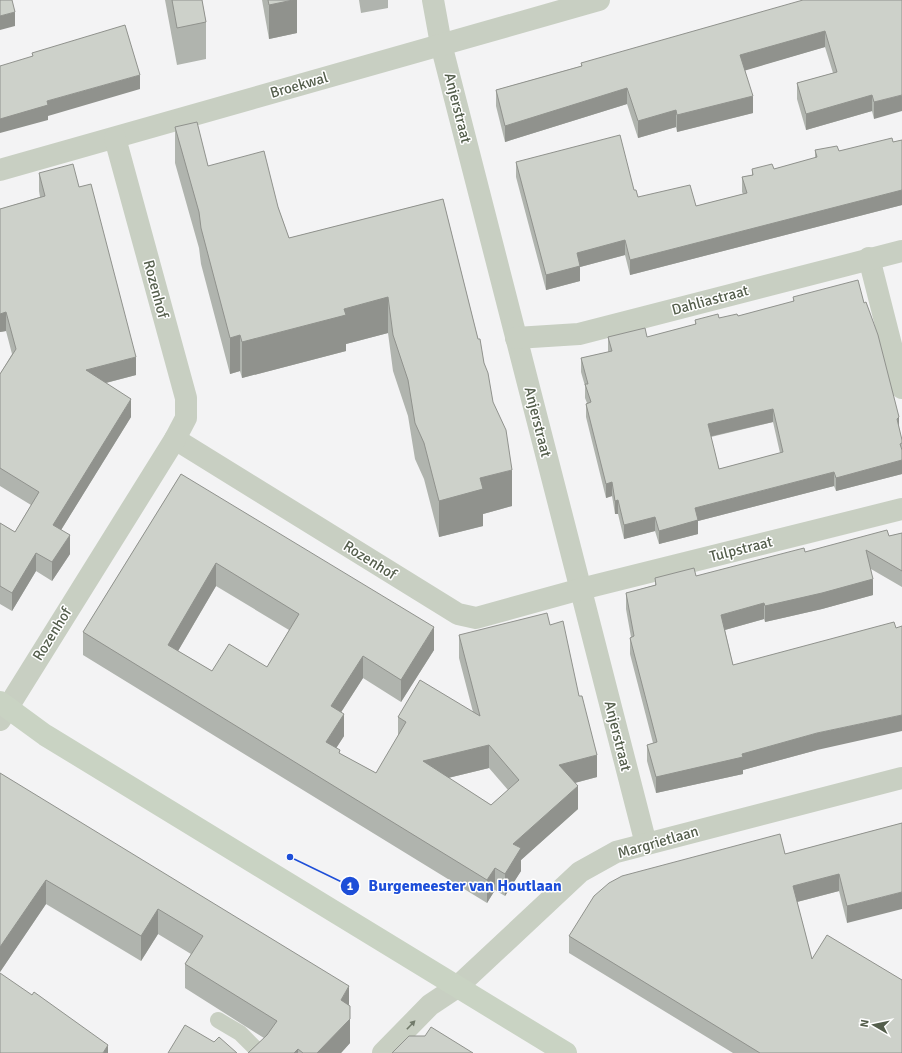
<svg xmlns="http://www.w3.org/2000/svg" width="902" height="1053" viewBox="0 0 902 1053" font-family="Signika,sans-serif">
  <rect width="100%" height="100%" fill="#f3f3f4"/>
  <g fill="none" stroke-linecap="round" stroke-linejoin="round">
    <!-- lane -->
    <path stroke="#c8cfc2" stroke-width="16" d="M218,1020L240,1033L260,1053"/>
    <!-- street -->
    <g stroke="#c8cfc2" stroke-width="22">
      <path d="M433,0L441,44L646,844"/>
      <path d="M0,170L599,0"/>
      <path d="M869,258L902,388"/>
      <path d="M516,338L579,334L902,251"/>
      <path d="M175,439L458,614L476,618L581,589L902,509"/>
      <path d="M0,720L175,439L186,418V398L115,138"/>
      <path d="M383,1053L430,1005L457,987L580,872L616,852L902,778"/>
    </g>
    <!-- secondary -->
    <path stroke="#c9d3c3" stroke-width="22" d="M0,702L45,735L566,1053"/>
  </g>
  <!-- wall -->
  <g fill="#b0b4ae" fill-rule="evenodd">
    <path d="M165,0H202L206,22V59L177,65Z"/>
    <path d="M262,0H297V33L269,39Z"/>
    <path d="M359,0H388V8L361,13Z"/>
    <path d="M902,0L874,119L872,111L806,130L797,99V83L833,73L825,47L745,70L753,113L677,132L676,127L638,138L627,104L505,142L496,106V90L581,66V63Z"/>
    <path d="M175,127L208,166L278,207L289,238L443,199L484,363L512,506L483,514V526L439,537L424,479L415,459L408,416L393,371L388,333L346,344V351L242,378L240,371L230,374L201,264L199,248L175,163Z"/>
    <path d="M902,140V205L630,275L625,255L580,267V281L546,290L516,177V162L634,190L638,197L696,206L743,194L742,192V177L752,175V169H774L815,158V150L839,151L893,142Z"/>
    <path d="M39,173L79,187L136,375L106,383L131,417L61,530L70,554L52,581L36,571L12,611L0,604V523L15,532L31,505L0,486V374L12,354L6,331L0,332V209L40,197L39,191Z"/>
    <path d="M793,297L899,428L902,440V474L836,491L834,486L698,521V534L659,544L655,531L624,539L618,514H615L612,496L606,498L586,417V404L587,403L585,398V386L581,372V358L608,352V337H647L695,325V320L719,318L738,316L793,302ZM773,422L780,453L719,469L711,437Z"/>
    <path d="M181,474L434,650L401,702L363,678L341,712L344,736L336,748L340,754L376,773L398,737V717L473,712L459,658V635L550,625L579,696L597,777L575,783L578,809L521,860V871L505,896L495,890L487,903L83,655V632ZM216,586L289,630L267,667L212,671L178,651ZM489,768L508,790L491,805L448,778Z"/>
    <path d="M902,533V587L871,569L873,595L822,609L765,622L764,619L725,630L733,665L817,750L743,770V774L656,793L647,761V745L653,743L630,654V638L631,637L626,609V593L655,585V578L696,576L805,552L889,536Z"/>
    <path d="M0,773L349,1005L350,1043L341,1053H248L264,1038L185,988V964L191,954L158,934L141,961L46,904L0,972Z"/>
    <path d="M902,823L847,923L839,891L797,902L812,959L902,1053H733L569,953V936L785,854Z"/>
  </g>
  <!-- shaded-wall -->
  <g fill="#90928d">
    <path d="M293,0H297V33L269,39V5Z"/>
    <path d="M15,12V26L0,30V16Z"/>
    <path d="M825,31V47L740,72V55Z"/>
    <path d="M140,75V89L48,116V120L0,133V119L47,101Z"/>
    <path d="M627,88V104L505,142V126Z"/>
    <path d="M872,95V111L806,130V114Z"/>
    <path d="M902,95V111L874,119V102Z"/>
    <path d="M753,96V113L677,132V115Z"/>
    <path d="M676,110V127L638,138V121Z"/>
    <path d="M902,190V205L630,275V260Z"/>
    <path d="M625,240V255L580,267V281L546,290V275L577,253Z"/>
    <path d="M388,297V333L346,344V351L242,378V342L344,309Z"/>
    <path d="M6,312V331L0,332V314Z"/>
    <path d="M240,335V371L230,374V338Z"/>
    <path d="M136,357V375L86,388V370Z"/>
    <path d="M131,399V417L53,543V525Z"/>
    <path d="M773,409V422L708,437V424Z"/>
    <path d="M899,417V431L897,419Z"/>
    <path d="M902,460V474L836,491V478Z"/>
    <path d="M512,470V506L483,514V526L439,537V501L480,478Z"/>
    <path d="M834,472V486L698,521V534L659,544V531L695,508Z"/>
    <path d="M612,482V496L606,498V484Z"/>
    <path d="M618,500V514H615V501Z"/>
    <path d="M655,517V531L624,539V525Z"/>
    <path d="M70,535V554L52,581V562Z"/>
    <path d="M36,553V571L12,611V593Z"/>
    <path d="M216,563V586L168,668V645Z"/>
    <path d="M873,579V595L822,609L765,622V606Z"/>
    <path d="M764,603V619L721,631V615Z"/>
    <path d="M434,627V650L401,702V680Z"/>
    <path d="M363,656V678L331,728V706Z"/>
    <path d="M344,714V736L326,764V742Z"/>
    <path d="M902,715V731L817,750L743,770V774L656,793V777L817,733Z"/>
    <path d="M489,745V768L423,784V761Z"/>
    <path d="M597,755V777L559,787V765Z"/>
    <path d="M578,786V809L521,860V871L505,896V874L513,844Z"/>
    <path d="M495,868V890L487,903V880Z"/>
    <path d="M839,874V891L793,903V886Z"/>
    <path d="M46,880V904L0,972V947Z"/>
    <path d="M902,892V909L847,923V906Z"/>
    <path d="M158,909V934L141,961V936Z"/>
    <path d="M349,986V1011L341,1000Z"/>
    <path d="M350,1006V1043L341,1053H317Z"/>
    <path d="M108,1045V1053H103Z"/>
    <path d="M298,1049V1053H294Z"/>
  </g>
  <!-- building -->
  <g fill="#cdd1ca" stroke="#90928d" fill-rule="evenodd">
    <path d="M0,0H12L15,12L0,16Z"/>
    <path d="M172,0H202L206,22L177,28Z"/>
    <path d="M268,0H293L269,5Z"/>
    <path d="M803,0H902V95L874,102L872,95L806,114L797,83L837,72L825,31L740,55L753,96L677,115L676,110L638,121L627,88L505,126L496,90L582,66L581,63Z"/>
    <path d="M125,25L140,75L47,101L48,105L0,119V66L33,56L32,53Z"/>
    <path d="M197,122L208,166L264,151L278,207L289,238L443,199L478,339H480L484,363L488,373L493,402L506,430L512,470L480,478L483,489L439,501L424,443L415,423L408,380L393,335L388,297L344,309L346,315L242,342L240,335L230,338L201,228L199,212L175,127Z"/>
    <path d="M620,135L634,190H636L638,197L690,185L696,206L747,193L742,177L753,175L752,169L772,164L774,169L817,157L815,150L837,146L839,151L892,138L893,142L902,140V190L630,260L625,240L577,253L580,266L546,275L516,162Z"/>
    <path d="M73,164L79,187L91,184L136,357L86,370L131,399L53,525L70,535L52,562L36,553L12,593L0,586V523L15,532L39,492L0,468V374L16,349L6,312L0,314V209L45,196L39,173Z"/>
    <path d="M858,280L864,303L866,302L878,335L899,417L897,419L902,440V443L900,444L902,450V460L836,478L834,472L695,508L698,520L659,531L655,517L624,525L618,500L615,501L612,482L606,484L586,404L591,402L585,384H588L581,358L612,351L608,337L645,328L647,337L696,324L695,320L718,314L719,318L737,314L738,316L794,301L793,297ZM773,409L783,452L719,469L708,424Z"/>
    <path d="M181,474L434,627L401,680L363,656L331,706L344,714L326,742L340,750L339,753L376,773L406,722L398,717L420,680L480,716L459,635L547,613L550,625L563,621L579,696H582L597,755L559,765L578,786L513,844L521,848L505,874L495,868L487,880L83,632ZM216,563L299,614L267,667L229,644L212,671L168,645ZM489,745L519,780L491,805L423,761Z"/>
    <path d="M887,530L889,536L902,533V571L866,550L873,579L822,593L765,606L764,603L721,615L733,665L894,622L896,628L902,626V715L817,733L742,754L743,757L656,777L647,745L657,742L630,638L634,636L626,593L656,585L655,578L694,568L696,576L804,548L805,552Z"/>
    <path d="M0,773L349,986L341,1000L350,1006V1019L317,1053H303L298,1049L294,1053H248L267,1035L277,1021L185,964L203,936L158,909L141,936L46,880L0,947Z"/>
    <path d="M902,823V892L847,906L839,874L793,886L812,959L827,935L902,980V1053H760L569,936L594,896L609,883L622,876L780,834L785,854Z"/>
    <path d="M0,973L32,995L34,992L108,1045L103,1053H0Z"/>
    <path d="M185,1025L214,1042L219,1037L237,1053H168Z"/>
    <path d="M431,1027L473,1053H392L409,1036H425Z"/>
  </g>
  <!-- one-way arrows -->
  <defs><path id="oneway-solid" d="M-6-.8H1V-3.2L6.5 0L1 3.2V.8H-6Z"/></defs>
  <use fill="#717a6a" href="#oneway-solid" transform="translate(411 1025) rotate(-46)"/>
  <g text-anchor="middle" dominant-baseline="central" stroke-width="3" stroke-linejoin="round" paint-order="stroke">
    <!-- street labels -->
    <g font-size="15" fill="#545e4c" stroke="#fff">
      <text transform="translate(299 85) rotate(-16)">Broekwal</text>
      <text transform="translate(458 108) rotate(76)">Anjerstraat</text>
      <text transform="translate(156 289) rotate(75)">Rozenhof</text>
      <text transform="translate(710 300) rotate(-15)">Dahliastraat</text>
      <text transform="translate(538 422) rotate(76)">Anjerstraat</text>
      <text transform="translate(741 549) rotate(-14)">Tulpstraat</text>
      <text transform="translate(370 560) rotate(32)">Rozenhof</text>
      <text transform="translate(52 634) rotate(-58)">Rozenhof</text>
      <text transform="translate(618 736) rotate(76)">Anjerstraat</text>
      <text transform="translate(658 842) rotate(-16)">Margrietlaan</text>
    </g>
  </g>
  <!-- callouts -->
  <path fill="none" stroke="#1d4ed8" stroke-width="1.5" d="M290 857L350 886"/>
  <g fill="#1d4ed8" stroke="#fff" stroke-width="1.5">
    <circle cx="290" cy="857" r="4"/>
    <circle cx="350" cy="886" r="10"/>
  </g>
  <g font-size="12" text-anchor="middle" font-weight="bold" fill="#fff">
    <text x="350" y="890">1</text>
  </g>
  <g font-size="16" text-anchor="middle" font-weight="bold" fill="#1d4ed8" stroke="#fff" stroke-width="3" stroke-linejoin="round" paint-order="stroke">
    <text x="465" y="891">Burgemeester van Houtlaan</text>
  </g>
  <!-- north arrow -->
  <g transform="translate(874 1025) rotate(279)" stroke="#ffffff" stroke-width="3" paint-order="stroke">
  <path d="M0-3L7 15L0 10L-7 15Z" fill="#545e4c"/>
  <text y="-6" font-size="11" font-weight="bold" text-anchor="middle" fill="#545e4c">N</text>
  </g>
</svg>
